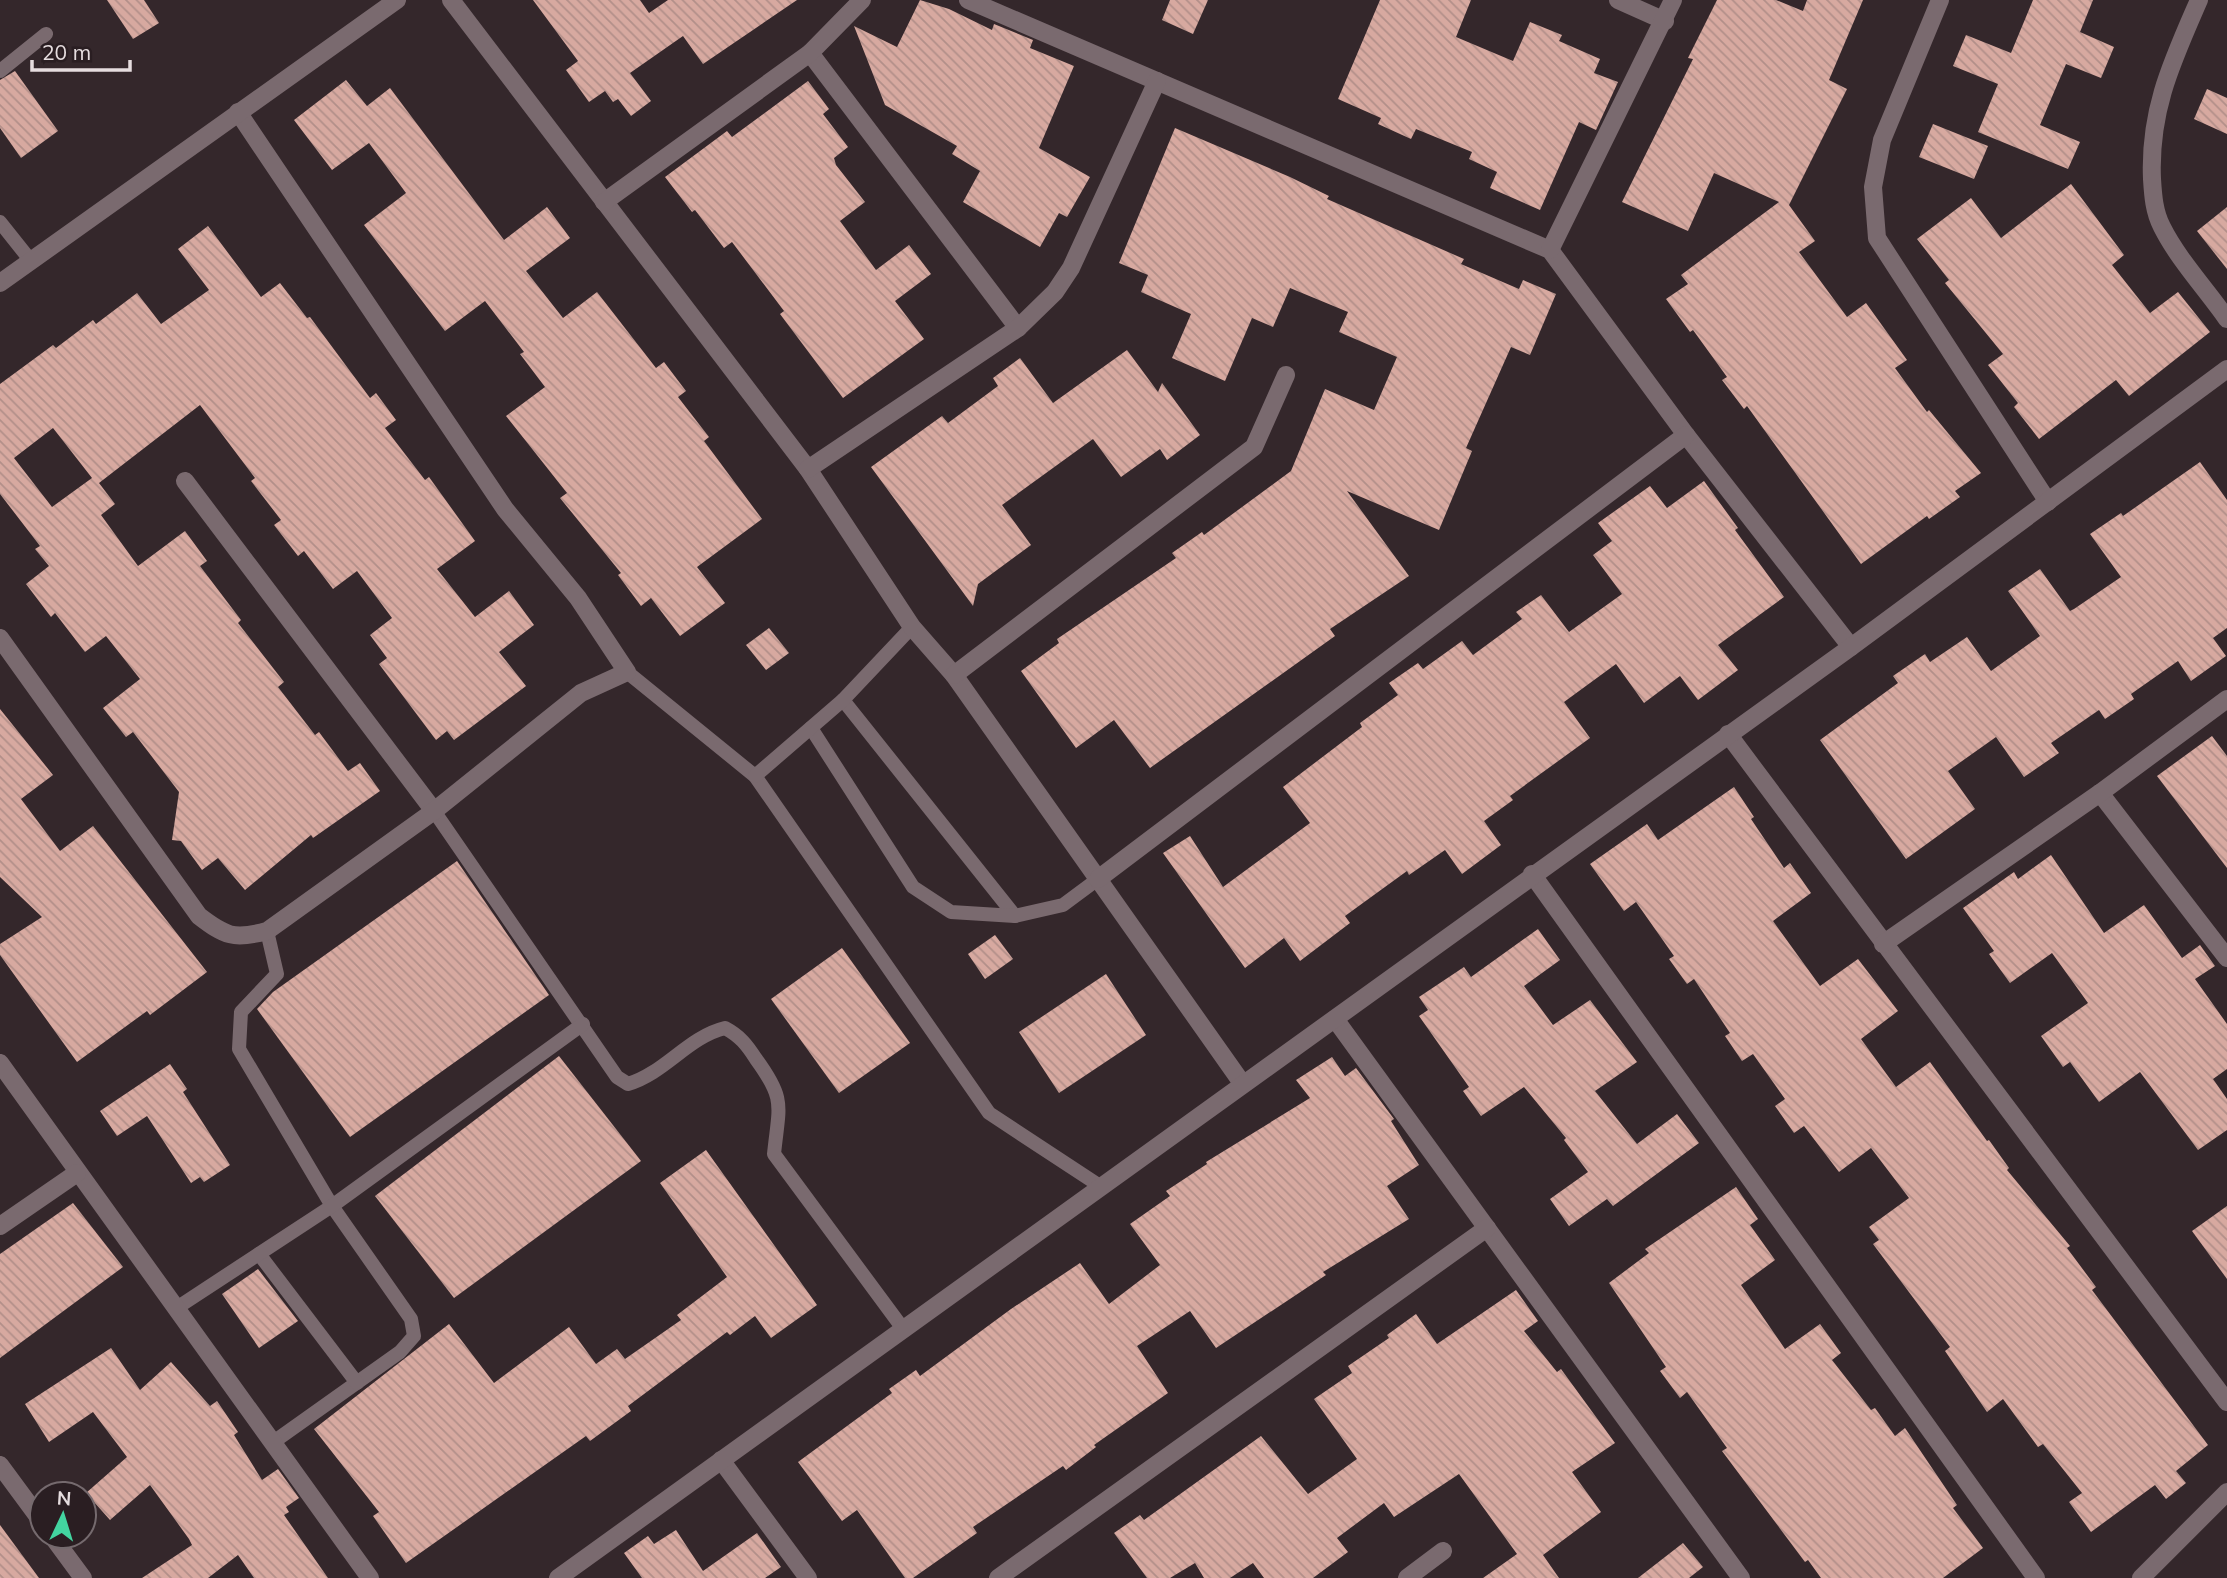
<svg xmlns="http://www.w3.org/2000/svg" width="2227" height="1578" viewBox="0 0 2227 1578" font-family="Mulish,sans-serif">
  <defs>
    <pattern id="building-back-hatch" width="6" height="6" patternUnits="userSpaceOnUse" patternTransform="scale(1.75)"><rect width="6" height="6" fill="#d7a9a0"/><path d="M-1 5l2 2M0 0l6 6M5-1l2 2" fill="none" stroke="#b28f89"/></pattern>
  </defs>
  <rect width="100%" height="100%" fill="#34272b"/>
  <!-- building -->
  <g fill="url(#building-back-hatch)" fill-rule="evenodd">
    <path d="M107,0H144L159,23L133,39Z"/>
    <path d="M533,0H640L649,13L668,0H797L703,64L683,36L630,73L651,101L631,116L618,99L613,102L605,91L589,102L566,70L578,61Z"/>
    <path d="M920,0L949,9L992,30L994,24L1033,40L1030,48L1074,66L1039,148L1090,177L1067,217L1059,213L1040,247L963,202L980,171L952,154L957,146L885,105L854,26L897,47Z"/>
    <path d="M1170,0H1208L1193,34L1162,20Z"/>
    <path d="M1380,0H1471L1456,37L1513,61L1530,22L1562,35L1559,41L1600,59L1594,73L1618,82L1596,130L1579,122L1540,210L1490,188L1497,172L1469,159L1472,152L1416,129L1411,139L1378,124L1381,118L1338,99Z"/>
    <path d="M1717,0H1776L1803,11L1807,0H1863L1829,80L1847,89L1789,205L1815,241L1799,252L1847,317L1866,303L1907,360L1895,368L1927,412L1929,410L1981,473L1955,491L1960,497L1929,519L1927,516L1861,564L1747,406L1744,409L1722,380L1727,377L1693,330L1690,332L1666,299L1688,284L1681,275L1779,202L1714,173L1688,231L1622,202L1693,59L1688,58Z"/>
    <path d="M2033,0H2093L2080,32L2114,47L2101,78L2066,64L2040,125L2080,142L2068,169L1978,132L1998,84L1953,66L1966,35L2011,53Z"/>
    <path d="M15,71L58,131L21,158L0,128V80Z"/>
    <path d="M346,80L367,106L390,88L504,240L547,207L570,238L526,271L563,318L597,292L656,368L664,362L686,391L678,397L709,437L704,441L762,519L697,567L725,603L680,636L651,598L641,606L618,575L621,573L560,498L567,493L506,416L545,387L520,354L524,352L485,301L445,331L364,225L406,193L369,143L332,170L294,120Z"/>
    <path d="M808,81L829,109L823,114L848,147L834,158L836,165L865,202L840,221L876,270L909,245L931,274L895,301L924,339L843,398L780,314L784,311L732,242L724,248L695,210L692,212L665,177L727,131L732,137Z"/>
    <path d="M2207,89L2227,98V134L2194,119Z"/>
    <path d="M1933,124L1988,146L1974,179L1919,157Z"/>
    <path d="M1175,128L1290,177L1329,196L1327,199L1464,259L1461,264L1519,289L1523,280L1556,294L1530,355L1511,347L1466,448L1472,451L1439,530L1347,491L1409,576L1330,629L1335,636L1150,768L1114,720L1076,748L1021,671L1059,643L1057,639L1176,558L1172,553L1202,532L1204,535L1291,471L1325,389L1374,410L1397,357L1339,332L1348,312L1290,288L1273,327L1252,318L1225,381L1172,358L1191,314L1141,292L1148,275L1119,263Z"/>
    <path d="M2071,184L2124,255L2112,265L2150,313L2178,292L2210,332L2129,396L2116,380L2039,439L2014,407L2018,403L1988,365L2003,354L1945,283L1949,280L1917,239L1971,198L2001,238Z"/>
    <path d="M2227,207V269L2197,231Z"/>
    <path d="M208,226L261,297L280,283L307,318L310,317L370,398L376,393L396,420L385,428L425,480L429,477L475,541L437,569L475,617L509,591L534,625L499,652L526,686L454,740L447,731L436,740L379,664L387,658L370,635L392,618L357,571L333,589L304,551L298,556L274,525L281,520L251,481L255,478L200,405L99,483L115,504L101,515L138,566L185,531L207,561L200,566L241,620L238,623L284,682L278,687L315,735L319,732L348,771L360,763L380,791L313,838L311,835L245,890L218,858L202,870L181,841L172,840L179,792L133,732L126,737L103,708L140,679L106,636L85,652L55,613L51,617L26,584L49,566L35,549L40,546L0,494V384L53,345L56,348L93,320L96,324L137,293L161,324L209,290L178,249ZM53,428L92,478L52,507L14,458Z"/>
    <path d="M1127,350L1158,392L1162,383L1200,435L1167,460L1160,449L1121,477L1093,439L1002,505L1031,545L978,584L973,606L871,467L942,416L948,423L998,386L993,378L1020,358L1053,403Z"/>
    <path d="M2200,462L2227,500V628L2213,638L2226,656L2191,681L2178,661L2131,694L2134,699L2105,719L2099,710L2051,743L2059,753L2024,777L1996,737L1948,771L1975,809L1906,859L1820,740L1898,683L1893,676L1925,654L1930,662L1967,637L1991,671L2040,636L2008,591L2040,569L2070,611L2074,609L2121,577L2090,534L2121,513L2123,516Z"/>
    <path d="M1704,481L1738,528L1735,530L1784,597L1718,645L1738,670L1698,700L1680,676L1644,703L1616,664L1564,702L1590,738L1510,796L1513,800L1484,821L1501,845L1462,874L1445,850L1409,875L1407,871L1345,916L1350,923L1300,961L1284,938L1245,968L1163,853L1190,836L1223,887L1310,823L1283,787L1362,727L1360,723L1398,695L1389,683L1418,663L1423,669L1462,641L1473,655L1522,619L1516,612L1541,595L1569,632L1622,594L1593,555L1612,541L1598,523L1650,486L1667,508Z"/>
    <path d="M769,628L789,653L766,670L746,645Z"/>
    <path d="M0,709L53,775L21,799L60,851L93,826L207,972L150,1015L147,1011L77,1062L0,955V944L42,917L0,877Z"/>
    <path d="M2212,736L2227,756V868L2157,776Z"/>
    <path d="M1734,787L1754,817L1751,819L1784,868L1790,863L1811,893L1773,921L1820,986L1858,959L1898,1011L1861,1039L1896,1087L1930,1062L1987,1141L1989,1140L2009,1168L2007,1170L2070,1246L2067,1248L2096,1287L2092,1290L2208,1445L2176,1471L2186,1483L2166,1499L2155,1485L2091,1532L2069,1502L2082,1493L2043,1444L2038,1447L2003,1399L1987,1412L1945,1351L1950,1347L1873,1244L1879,1240L1869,1227L1909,1198L1871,1148L1839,1172L1804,1126L1794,1133L1775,1106L1785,1099L1753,1054L1742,1061L1725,1036L1730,1033L1694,979L1687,984L1669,959L1674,956L1636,902L1624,911L1590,864L1647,824L1658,840Z"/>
    <path d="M2051,855L2104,933L2144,905L2182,958L2200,945L2215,966L2195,979L2227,1024V1069L2213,1079L2227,1099V1130L2198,1150L2140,1072L2099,1102L2070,1062L2063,1067L2041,1036L2088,1003L2052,953L2010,983L1989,954L1994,951L1963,908L2014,872L2018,879Z"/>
    <path d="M457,861L549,995L350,1137L257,1009L273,992Z"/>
    <path d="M1538,929L1560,960L1524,986L1553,1025L1590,1000L1637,1062L1595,1091L1637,1144L1677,1114L1699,1143L1613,1206L1607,1199L1569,1226L1550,1199L1588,1172L1564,1140L1566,1138L1524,1087L1481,1116L1463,1091L1469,1087L1419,1016L1428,1010L1419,997L1464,967L1471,977Z"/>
    <path d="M995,935L1013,959L985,979L968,954Z"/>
    <path d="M842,948L910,1043L839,1093L771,999Z"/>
    <path d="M1106,974L1146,1035L1059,1093L1019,1032Z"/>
    <path d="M559,1056L641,1161L454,1298L375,1196Z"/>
    <path d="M1332,1057L1345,1076L1356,1068L1394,1119L1391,1121L1419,1165L1387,1186L1409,1219L1323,1272L1326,1275L1216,1348L1190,1311L1137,1346L1168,1393L1094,1445L1096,1447L1066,1470L1063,1466L973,1527L977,1533L913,1578H905L857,1510L842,1521L798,1462L892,1393L889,1389L916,1370L920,1376L1011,1309L1080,1263L1109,1304L1160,1265L1130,1224L1170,1196L1166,1191L1207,1164L1206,1162L1310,1098L1296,1080Z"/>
    <path d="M170,1064L187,1089L183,1092L230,1165L204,1182L200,1177L191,1183L147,1116L117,1136L100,1111Z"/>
    <path d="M706,1150L817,1305L771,1338L755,1316L730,1335L727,1332L628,1406L631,1411L590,1441L586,1436L406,1563L373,1516L379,1512L314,1429L449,1324L494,1383L569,1327L596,1364L617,1349L625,1359L681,1320L677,1315L727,1277L660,1183Z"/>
    <path d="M1736,1187L1758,1219L1750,1225L1775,1260L1741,1285L1785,1349L1820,1324L1841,1353L1832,1360L1871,1410L1875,1408L1895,1436L1905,1428L1957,1505L1953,1508L1983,1548L1943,1578H1821L1808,1560L1805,1562L1722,1451L1727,1448L1687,1392L1680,1398L1660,1371L1666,1367L1609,1283L1649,1253L1645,1249Z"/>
    <path d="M73,1203L123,1267L0,1358V1254Z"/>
    <path d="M2227,1206V1279L2192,1231Z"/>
    <path d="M258,1269L298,1321L259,1348L222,1294Z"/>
    <path d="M1516,1290L1538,1321L1524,1331L1557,1372L1561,1369L1615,1443L1572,1472L1601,1512L1543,1555L1559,1578H1483L1517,1554L1459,1474L1394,1517L1384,1503L1337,1538L1348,1552L1313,1578H1264L1253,1563L1230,1578H1204L1195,1563L1170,1578H1147L1114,1533L1140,1515L1144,1520L1261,1436L1308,1494L1357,1459L1314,1399L1352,1373L1348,1366L1389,1338L1387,1335L1416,1314L1437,1344Z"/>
    <path d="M111,1348L140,1390L171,1362L210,1406L217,1401L238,1432L234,1435L262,1480L278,1469L299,1498L286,1507L289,1512L284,1515L328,1578H254L238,1555L208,1578H142L192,1545L189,1539L150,1485L110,1520L86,1493L127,1457L93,1412L49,1442L25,1404Z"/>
    <path d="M0,1525L39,1578H0Z"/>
    <path d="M676,1530L703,1571L757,1533L781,1567L765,1578H642L624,1553L648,1536L654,1544Z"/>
    <path d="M1683,1543L1703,1567L1689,1578H1638Z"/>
  </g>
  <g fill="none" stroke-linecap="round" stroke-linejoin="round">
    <!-- lane -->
    <g stroke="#7a6a6f" stroke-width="14">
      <path d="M0,71L46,34"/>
      <path d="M0,222L31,261"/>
      <path d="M627,672L755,776L989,1113L1100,1186"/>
      <path d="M843,700L1015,916"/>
      <path d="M811,728L913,887L951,912L1015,916L1063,905L1098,879"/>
      <path d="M755,776L843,700L912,627"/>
      <path d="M434,811L617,1077L628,1084C665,1073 688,1037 725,1028C740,1036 747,1045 756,1059C786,1100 779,1105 774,1154L904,1330"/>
      <path d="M267,931L277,974L241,1012L239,1049L332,1206L411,1319L414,1336L400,1352L272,1443"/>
      <path d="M259,1254L357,1383"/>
      <path d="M175,1309L332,1206L583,1024"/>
    </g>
    <!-- street -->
    <g stroke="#7a6a6f" stroke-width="18">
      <path d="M451,0L808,469L912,627L954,675L1242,1083"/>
      <path d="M968,0L1550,250L1686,435L1851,647"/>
      <path d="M1618,0L1665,21"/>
      <path d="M1940,0L1882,140L1873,187L1877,238L2048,502"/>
      <path d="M2199,0C2172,62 2149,110 2152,179C2153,195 2154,212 2162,227C2178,259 2206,289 2227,319"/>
      <path d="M810,53L1018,328"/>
      <path d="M604,202L810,53L862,0"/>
      <path d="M1550,250L1673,0"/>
      <path d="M808,469L1018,328L1055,292L1071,268L1157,81"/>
      <path d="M185,481L434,811"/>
      <path d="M0,638L199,916C225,936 234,940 267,931L434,811L581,693L627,672L578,598L505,509L238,112"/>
      <path d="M954,675L1254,447L1286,375"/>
      <path d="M1728,734L2227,1402"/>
      <path d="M2100,793L2227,958"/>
      <path d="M1532,874L2036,1578"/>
      <path d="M1098,879L1686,435"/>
      <path d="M1883,944L2100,793L2227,699"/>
      <path d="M1335,1019L1741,1578"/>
      <path d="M0,1063L370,1578"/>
      <path d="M0,1226L77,1173"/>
      <path d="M721,1460L808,1578"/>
      <path d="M0,1465L42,1522"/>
      <path d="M52,1536L83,1578"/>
      <path d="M558,1578L1851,647L2227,369"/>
      <path d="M998,1578L1487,1228"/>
      <path d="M1407,1578L1443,1551"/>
      <path d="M2141,1578L2227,1492"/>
    </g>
    <!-- secondary -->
    <path stroke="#7a6a6f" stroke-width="18" d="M0,283L397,0"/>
  </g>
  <!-- north arrow -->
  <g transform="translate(63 1515) rotate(4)"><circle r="33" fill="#2a1e22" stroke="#756a6e" stroke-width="2"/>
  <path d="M0-5L12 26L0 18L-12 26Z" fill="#43d4a0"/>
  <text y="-10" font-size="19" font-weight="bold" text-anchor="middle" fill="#e6dddf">N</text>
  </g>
  <!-- scale -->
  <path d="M32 60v10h98v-10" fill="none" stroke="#e6dddf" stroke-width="3.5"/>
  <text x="42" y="60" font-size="21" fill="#e6dddf" stroke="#2a1e22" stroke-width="5" paint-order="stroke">20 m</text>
</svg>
